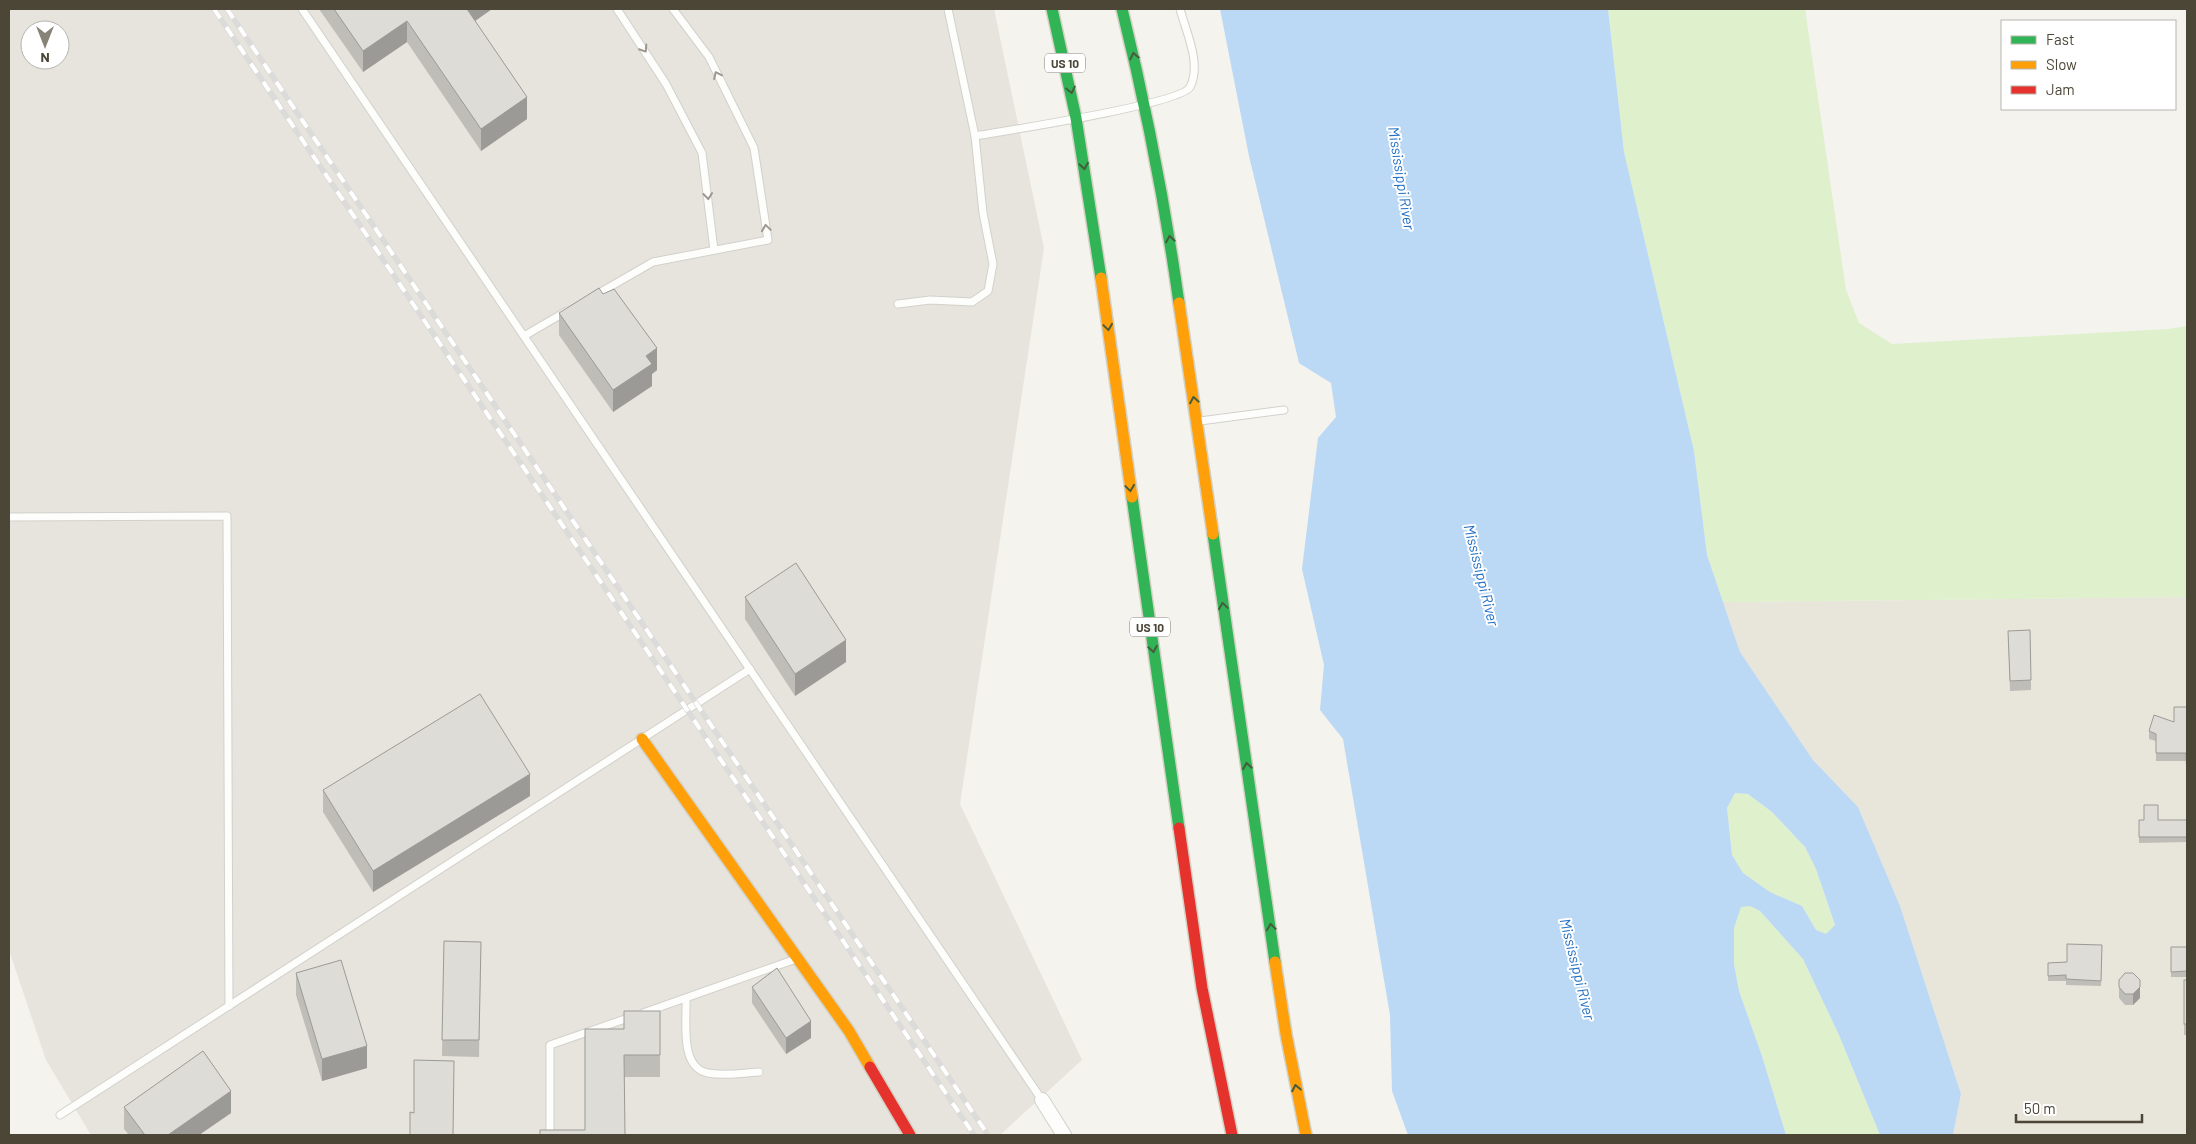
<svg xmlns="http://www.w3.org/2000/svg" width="2196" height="1144" viewBox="0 0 2196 1144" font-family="Barlow,sans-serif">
  <rect width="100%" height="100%" fill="#f4f3ee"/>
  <!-- residential -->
  <path fill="#e8e5db" d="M2187,597V1135H1953L1961,1094L1900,906L1858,807L1813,760L1740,652L1723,602Z"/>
  <!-- industrial -->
  <path fill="#e7e3dd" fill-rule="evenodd" d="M9,9H994L1044,248L960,804L1082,1060L1000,1135H91L46,1060L9,950ZM30,30H60V60H30Z"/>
  <!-- green -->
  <g fill="#def0cc">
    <path d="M1608,9H1805L1846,290L1859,323L1892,344L2169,329L2187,326V597L1723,602L1707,555L1694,451L1624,152Z"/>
    <path d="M1735,793L1748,794L1772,812L1805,847L1816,869L1835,926L1826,935L1816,930L1802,906L1770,892L1743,873L1732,855L1727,808Z"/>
    <path d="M1741,906H1750L1760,911L1803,959L1839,1035L1880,1135H1786L1762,1056L1739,991L1734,964V928Z"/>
  </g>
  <!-- water -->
  <path fill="#bbd8f5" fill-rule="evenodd" d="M1220,9H1608L1624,152L1694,451L1707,555L1740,652L1813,760L1858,807L1900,906L1961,1094L1953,1135H1880L1839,1035L1803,959L1760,911L1750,906L1741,907L1734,928V964L1739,991L1762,1056L1786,1135H1408L1392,1091L1390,1015L1343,739L1320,710L1324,665L1302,569L1318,438L1336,417L1331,383L1299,363L1249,156ZM1735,793L1748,794L1772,812L1805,847L1816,869L1835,925L1826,934L1816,930L1802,906L1770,892L1743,873L1732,855L1727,808Z"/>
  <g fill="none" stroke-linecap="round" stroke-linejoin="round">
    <defs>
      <g id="lane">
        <path d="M302,9L1042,1100"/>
        <path d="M617,9L666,84L702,153L714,250"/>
        <path d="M975,136C1004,131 1181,104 1190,87C1202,64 1186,32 1180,9"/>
        <path d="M594,296L653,262L768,240L754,148L709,57L673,9"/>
        <path d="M898,304L930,300L972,302L988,291L993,264L983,213L975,136L948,9"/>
        <path d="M524,336L567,311"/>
        <path d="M1200,421L1284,410"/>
        <path d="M9,517L227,516L229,1006"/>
        <path d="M686,999C687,1020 679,1068 708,1073C724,1076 743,1073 759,1072"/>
        <path d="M643,1013L796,959"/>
        <path d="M60,1115L750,669"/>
        <path d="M550,1132V1045L631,1017"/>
      </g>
      <path id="street" d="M1042,1100L1064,1135"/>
      <g id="fast">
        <path d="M1052,9L1076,118L1101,278"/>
        <path d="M1122,9C1146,106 1165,204 1179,303"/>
        <path d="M1132,497L1179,828"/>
        <path d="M1213,534L1275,962"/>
      </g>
      <g id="slow">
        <path d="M1101,278L1132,497"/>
        <path d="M1179,303L1213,534"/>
        <path d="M642,739L849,1031L870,1067"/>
        <path d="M1275,962L1286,1034L1306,1135"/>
      </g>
      <g id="jam">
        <path d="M1179,828L1202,988L1232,1135"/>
        <path d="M870,1067L910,1135"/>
      </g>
    </defs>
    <!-- lane casing -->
    <use href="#lane" stroke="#d2d1cb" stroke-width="9"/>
    <!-- street casing -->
    <use href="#street" stroke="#d2d1cb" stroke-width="16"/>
    <!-- fast casing -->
    <use href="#fast" stroke="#d4d2c4" stroke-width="14"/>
    <!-- slow casing -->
    <use href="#slow" stroke="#d4d2c4" stroke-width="14"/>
    <!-- jam casing -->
    <use href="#jam" stroke="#d4d2c4" stroke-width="14"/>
    <!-- lane -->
    <use href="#lane" stroke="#fdfdfc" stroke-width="7"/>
    <!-- street -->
    <use href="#street" stroke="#fdfdfc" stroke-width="14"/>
    <!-- fast -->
    <use href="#fast" stroke="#30b455" stroke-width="11"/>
    <!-- slow -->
    <use href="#slow" stroke="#ff9f0a" stroke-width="11"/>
    <!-- jam -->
    <use href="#jam" stroke="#e5322d" stroke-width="11"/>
    <defs>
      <g id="rail">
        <path d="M214,9L974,1135"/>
        <path d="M227,9L988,1135"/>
      </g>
    </defs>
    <!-- rail casing -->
    <use href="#rail" stroke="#dbdbda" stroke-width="5.5"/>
    <!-- rail -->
    <use href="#rail" stroke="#fff" stroke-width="4" stroke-dasharray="11" stroke-linecap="butt"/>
  </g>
  <!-- wall -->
  <g fill="#bfbdb8">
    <path d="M319,9H492L475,21L527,119L481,151L407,42L363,72Z"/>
    <path d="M559,313L657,370L652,374V386L613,412L559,335Z"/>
    <path d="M745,597L846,662L795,696L745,619Z"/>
    <path d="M2008,631L2031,680V690L2010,691Z"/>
    <path d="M2187,707V787L2186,761H2156V741L2149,739V731L2174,722Z"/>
    <path d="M323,790L530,796L373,892L323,812Z"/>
    <path d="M2139,820H2187V847V842L2139,843Z"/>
    <path d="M444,941L481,942L479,1057L442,1056Z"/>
    <path d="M2102,945L2101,986L2066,985V981H2048V963L2067,962Z"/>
    <rect x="2171" y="947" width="16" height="30"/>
    <path d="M296,973L367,1068L322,1081L296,995Z"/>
    <path d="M2119,980L2140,998L2133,1005H2125L2119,998Z"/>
    <rect x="2184" y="980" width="3" height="55"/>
    <path d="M752,987L811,1038L786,1054L752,1003Z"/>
    <path d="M660,1011V1077H625L585,1130L624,1029Z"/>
    <path d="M124,1107L231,1113L199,1135H129L124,1129Z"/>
  </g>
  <!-- shaded-wall -->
  <g fill="#9b9a96">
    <path d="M465,9H492L465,28Z"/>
    <path d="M407,21V42L363,72V51Z"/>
    <path d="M527,97V119L481,151V129Z"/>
    <path d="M657,348V370L652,374V386L613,412V390L646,356Z"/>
    <path d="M846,640V662L795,696V674Z"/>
    <path d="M530,774V796L373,892V871Z"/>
    <path d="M2140,987V998L2133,1005V994Z"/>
    <path d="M811,1021V1038L786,1054V1038Z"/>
    <path d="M367,1046V1068L322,1081V1059Z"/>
    <path d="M231,1091V1113L199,1135H168Z"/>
  </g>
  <!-- building -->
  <g fill="#dedcd6" stroke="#9b9a96">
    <path d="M334,9H467L527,97L481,129L407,21L363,51Z"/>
    <path d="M599,288L603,294L614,289L657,348L646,356L652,364L613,390L559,313Z"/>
    <path d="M796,563L846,640L795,674L745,597Z"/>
    <path d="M2030,630L2031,680L2010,681L2008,631Z"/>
    <path d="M480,694L530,774L373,871L323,790Z"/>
    <path d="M2174,707H2187V779L2186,753H2156V734L2149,731L2154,715L2174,722Z"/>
    <path d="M2144,805H2158V820H2187V841V837H2139V820H2144Z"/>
    <path d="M444,941L481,942L479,1040H442Z"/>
    <path d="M2067,944L2102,945L2101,981L2066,979V975L2048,976V963L2067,962Z"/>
    <path d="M2171,947H2187V971L2171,972Z"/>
    <path d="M341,960L367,1046L322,1059L296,973Z"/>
    <path d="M777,968L811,1021L786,1038L752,987Z"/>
    <path d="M2125,973H2133L2140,980V987L2133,994H2125L2119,987V980Z"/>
    <rect x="2184" y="980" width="3" height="44"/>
    <path d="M624,1011H660V1055H624L625,1135H540V1130H585V1029H624Z"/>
    <path d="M203,1051L231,1091L168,1135H145L124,1107Z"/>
    <path d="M414,1060L454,1061L453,1135H410V1112L414,1113Z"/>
  </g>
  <!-- one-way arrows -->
  <defs><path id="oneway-chevron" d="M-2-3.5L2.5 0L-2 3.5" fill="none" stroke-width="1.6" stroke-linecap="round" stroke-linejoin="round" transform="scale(1.25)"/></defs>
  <g stroke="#9c9890">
    <use href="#oneway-chevron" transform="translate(644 49) rotate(57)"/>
    <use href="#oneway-chevron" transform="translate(717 75) rotate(-116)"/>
    <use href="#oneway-chevron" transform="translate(708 196) rotate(83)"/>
    <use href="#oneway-chevron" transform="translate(766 228) rotate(-98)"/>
  </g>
  <g stroke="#465c3d">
    <use href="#oneway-chevron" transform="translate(1134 56) rotate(-103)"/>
    <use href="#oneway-chevron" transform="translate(1071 90) rotate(78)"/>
    <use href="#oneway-chevron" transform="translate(1084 166) rotate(81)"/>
    <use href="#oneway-chevron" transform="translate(1170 239) rotate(-99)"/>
    <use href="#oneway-chevron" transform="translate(1108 327) rotate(82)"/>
    <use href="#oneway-chevron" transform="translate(1194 400) rotate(-100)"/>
    <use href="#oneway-chevron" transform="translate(1130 488) rotate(82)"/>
    <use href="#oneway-chevron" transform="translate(1223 606) rotate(-98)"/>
    <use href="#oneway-chevron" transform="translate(1153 649) rotate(81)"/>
    <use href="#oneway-chevron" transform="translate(1247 766) rotate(-99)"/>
    <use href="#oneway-chevron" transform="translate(1271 927) rotate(-98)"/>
    <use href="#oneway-chevron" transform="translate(1296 1088) rotate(-101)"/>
  </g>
  <g text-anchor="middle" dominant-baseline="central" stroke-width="4" stroke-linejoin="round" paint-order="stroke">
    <!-- shield labels -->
    <g fill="#fff" stroke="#827e73" stroke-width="1">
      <rect x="1045" y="53.5" width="40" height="19" rx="4"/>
      <rect x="1130" y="617.5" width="40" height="19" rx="4"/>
    </g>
    <g font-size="12" font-weight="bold" fill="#4c4637">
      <text x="1065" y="63">US 10</text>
      <text x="1150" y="627">US 10</text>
    </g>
    <!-- water labels -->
    <g font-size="15" font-style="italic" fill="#2371c6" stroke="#fff">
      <text transform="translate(1402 178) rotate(81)">Mississippi River</text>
      <text transform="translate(1482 575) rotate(76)">Mississippi River</text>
      <text transform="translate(1578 969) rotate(76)">Mississippi River</text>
    </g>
  </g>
  <!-- border -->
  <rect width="2196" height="1144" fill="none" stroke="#4c4637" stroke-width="20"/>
  <!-- legend -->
  <rect x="2001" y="20" width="175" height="90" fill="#ffffff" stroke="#b7b5af"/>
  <rect x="2011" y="36" width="25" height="8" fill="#30b455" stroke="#b7b5af"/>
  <text x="2046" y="45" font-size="15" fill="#4c4637">Fast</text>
  <rect x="2011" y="61" width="25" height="8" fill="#ff9f0a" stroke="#b7b5af"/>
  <text x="2046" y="70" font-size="15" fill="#4c4637">Slow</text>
  <rect x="2011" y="86" width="25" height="8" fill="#e5322d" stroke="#b7b5af"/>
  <text x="2046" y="95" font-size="15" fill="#4c4637">Jam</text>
  <!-- north arrow -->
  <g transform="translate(45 45) rotate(180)"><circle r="24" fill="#ffffff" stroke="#b7b5af"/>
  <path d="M0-4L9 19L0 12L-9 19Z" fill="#878377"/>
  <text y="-8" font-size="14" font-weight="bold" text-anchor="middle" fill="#4c4637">N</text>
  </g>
  <!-- scale -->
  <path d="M2016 1114v8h126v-8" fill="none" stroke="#4c4637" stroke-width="2.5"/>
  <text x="2024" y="1114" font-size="15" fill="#4c4637" stroke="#ffffff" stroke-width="4" paint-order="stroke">50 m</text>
</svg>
